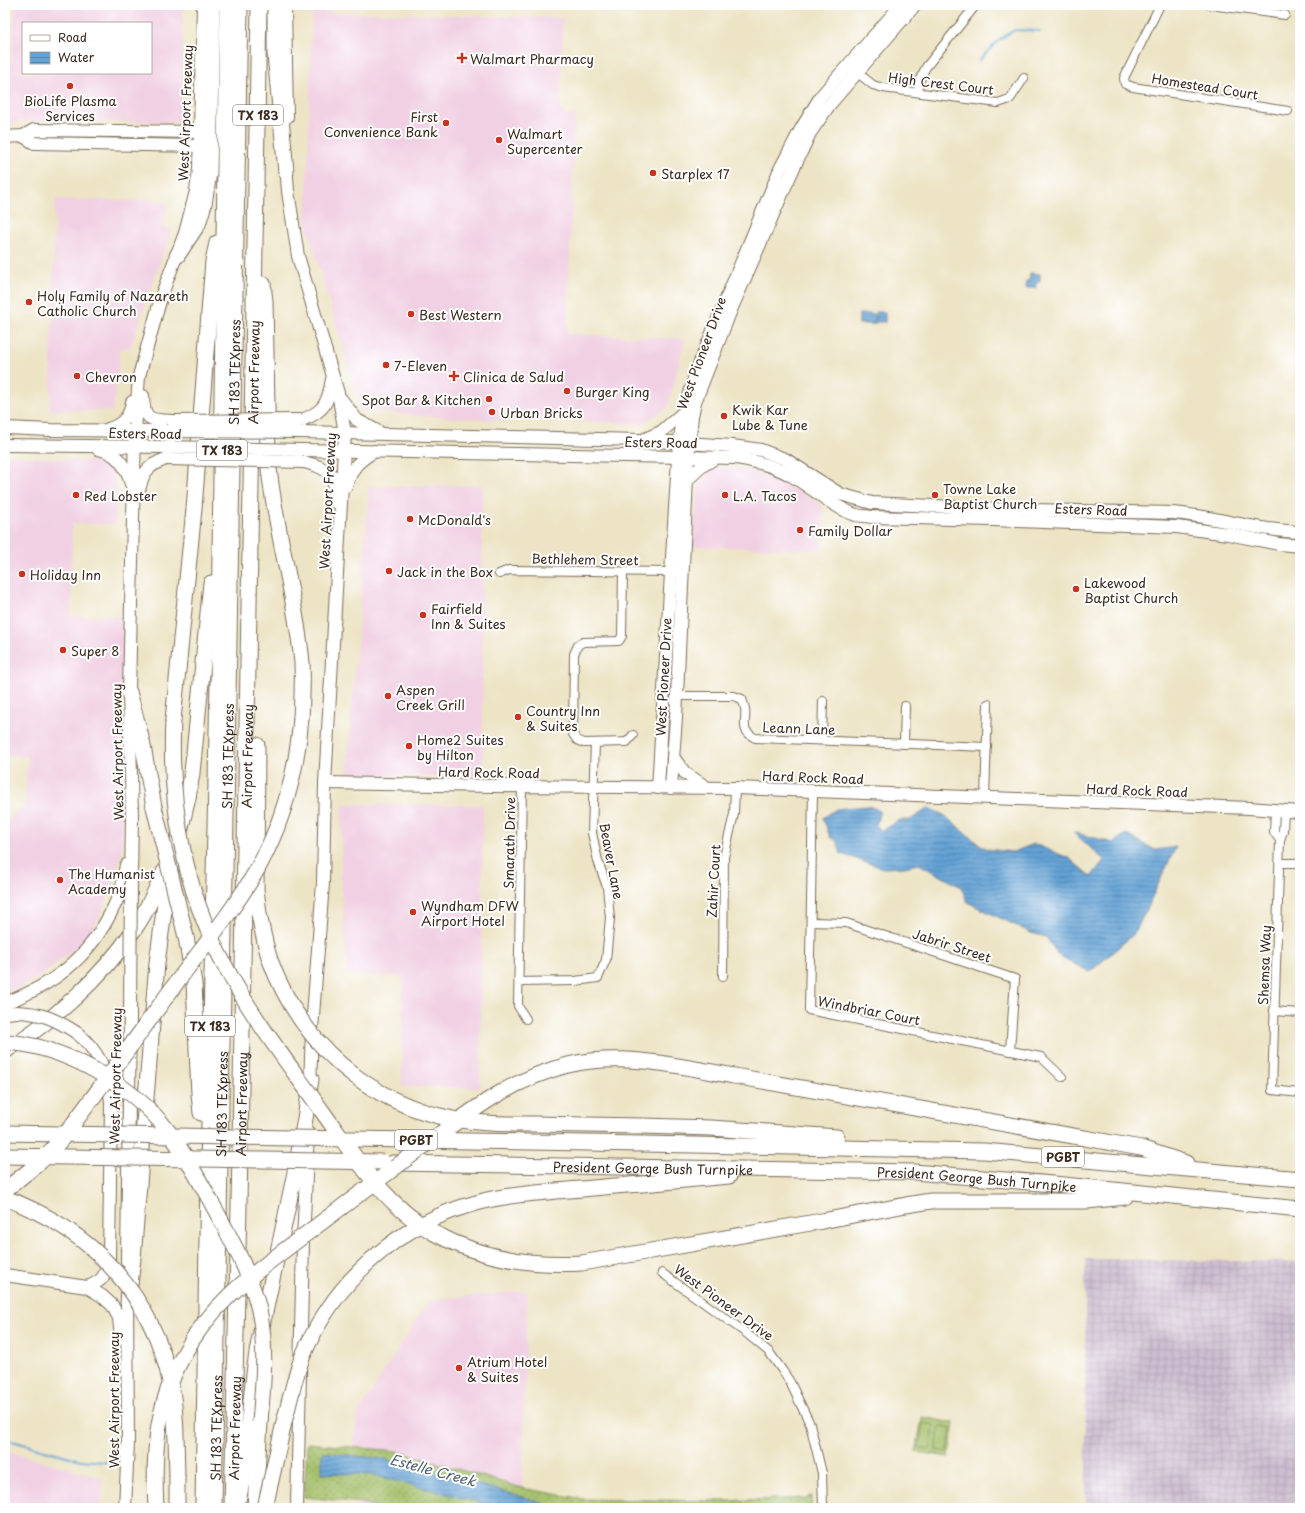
<svg xmlns="http://www.w3.org/2000/svg" width="1305" height="1513" viewBox="0 0 1305 1513" font-family="'Playpen Sans',sans-serif">
  <defs>
    <pattern id="industrial-grid" width="8" height="8" patternUnits="userSpaceOnUse"><rect width="8" height="8" fill="#cebed1"/><path d="M0 4h8M4 0v8" fill="none" stroke="#b2a3b3"/></pattern>
    <pattern id="grass-dots" width="8" height="8" patternUnits="userSpaceOnUse"><rect width="8" height="8" fill="#a2be66"/><path d="M2 2h.1M6 6h.1" fill="none" stroke="#859b53" stroke-width="1.8" stroke-linecap="round"/></pattern>
    <pattern id="park-crowns" width="20" height="18" patternUnits="userSpaceOnUse"><rect width="20" height="18" fill="#a2be66"/><path d="M2 6a3 3 0 1 1 6 0M12 15a3 3 0 1 1 6 0" fill="none" stroke="#859b53"/></pattern>
    <pattern id="water-rules" width="6" height="5" patternUnits="userSpaceOnUse"><rect width="6" height="5" fill="#63a2d5"/><path d="M0 2.5h6" fill="none" stroke="#5384ac"/></pattern>
  </defs>
  <rect width="100%" height="100%" fill="#fff"/>
  <filter id="ink" filterUnits="userSpaceOnUse"><feTurbulence type="fractalNoise" baseFrequency=".025" numOctaves="2"/><feDisplacementMap in="SourceGraphic" scale="8" xChannelSelector="R" yChannelSelector="G"/><feConvolveMatrix kernelMatrix="1 2 1 2 8 2 1 2 1" color-interpolation-filters="sRGB"/></filter>
  <filter id="wash" filterUnits="userSpaceOnUse"><feTurbulence type="fractalNoise" baseFrequency=".012" numOctaves="4" result="noise"/><feDisplacementMap in="SourceGraphic" scale="16" xChannelSelector="R" yChannelSelector="G"/><feGaussianBlur stdDeviation="0.9" result="paint"/><feColorMatrix in="noise" values="0 0 0 0 0 0 0 0 0 0 0 0 0 0 0 0 0 1.4 0 .05"/><feComposite in="paint" operator="in"/></filter>
  <g filter="url(#wash)">
    <rect width="100%" height="100%" fill="#ede4c5"/>
    <!-- built -->
    <g fill="#f1d0e3" fill-rule="evenodd">
      <path d="M15,5H183L181,122L19,121L7,126ZM23,23H151V73H23Z"/>
      <path d="M312,12L563,18L561,109L565,115H575L567,334L685,339L668,407L643,424L546,420L513,421L421,416L361,410L306,223Z"/>
      <path d="M145,198L169,204L161,227L171,230L130,348L118,349L119,357L113,411L50,410L55,199L144,201Z"/>
      <path d="M5,455L101,462L106,464L113,473L117,489L116,524H72L71,616L122,617V790L123,836L121,855L112,889L93,929L77,947L41,976L21,987L5,993V823L25,804L28,756L5,755Z"/>
      <path d="M714,467H736L758,472L797,490L823,506L822,550L691,546L699,483L707,470Z"/>
      <path d="M482,485L483,777L347,775L369,487Z"/>
      <path d="M342,804L483,805L480,1088L402,1087L403,976L347,975L341,877Z"/>
      <path d="M527,1291L522,1488L397,1451L353,1446L358,1414L429,1300Z"/>
      <path d="M5,1451L103,1478L101,1508H5Z"/>
      <path d="M361,1503L381,1508H352Z"/>
    </g>
    <!-- industrial -->
    <path fill="url(#industrial-grid)" d="M1085,1259L1300,1262V1508H1086Z"/>
    <!-- grass -->
    <path fill="url(#grass-dots)" stroke="#6e7442" d="M307,1443L397,1451L522,1488L583,1499L720,1501L807,1498L812,1496L811,1508H381L361,1503L304,1497Z"/>
    <!-- park -->
    <path fill="url(#park-crowns)" stroke="#6e7442" d="M922,1417L954,1423L949,1457L916,1452Z"/>
    <!-- garden -->
    <g fill="#a2be66" stroke="#6e7442">
      <path d="M923,1423L934,1425L930,1450L919,1448Z"/>
      <path d="M940,1426L951,1428L947,1452L936,1450Z"/>
    </g>
    <!-- water -->
    <g fill="url(#water-rules)" stroke="#4f667a">
      <path d="M1030,273L1040,274V282H1036V288H1026V281H1029Z"/>
      <rect x="876" y="312" width="9" height="10"/>
      <rect x="859" y="314" width="16" height="10"/>
      <path d="M867,806L874,808L880,811L876,825L882,831L899,820H910L929,808L944,815L974,840L987,849L1013,852L1034,844L1069,858L1091,877L1104,860L1073,832L1113,843L1126,834L1155,850L1176,847L1135,933L1090,972L1059,956L1046,937L1031,933L967,902L961,887L919,864L904,867L883,868L841,854L837,842L830,837L823,818L836,809Z"/>
      <path d="M322,1452L384,1459L524,1497L555,1508H501L373,1475L322,1473Z"/>
    </g>
    <g fill="none" stroke-linecap="round" stroke-linejoin="round">
      <!-- stream -->
      <g stroke="#63a2d5" stroke-width="2">
        <path d="M979,61C990,49 1000,37 1015,30L1040,31"/>
        <path d="M5,1439L81,1460L116,1463"/>
      </g>
    </g>
  </g>
  <g filter="url(#ink)">
    <g fill="none" stroke-linecap="round" stroke-linejoin="round">
      <defs>
        <g id="street">
          <path d="M1160,5L1124,78L1125,84L1133,87L1288,111"/>
          <path d="M1210,5L1285,15"/>
          <path d="M854,70L873,85L883,88L998,103L1010,99L1024,78"/>
          <path d="M918,92L920,79L926,67L976,5"/>
          <path d="M623,572L622,636L619,641L583,642L578,645L574,654L573,734L577,740L584,743L627,742L633,735"/>
          <path d="M499,574L509,570L670,572"/>
          <path d="M677,696H734L742,699C743,702 744,705 745,708C747,723 739,729 755,738L987,747"/>
          <path d="M822,740L823,701"/>
          <path d="M904,744L905,706"/>
          <path d="M522,786L518,1006L526,1019"/>
          <path d="M813,791L809,1010L1041,1057L1062,1077"/>
          <path d="M985,798L988,704"/>
          <path d="M1275,811L1274,832L1280,840"/>
          <path d="M1284,812L1283,831L1280,840L1272,1090L1300,1093"/>
          <path d="M1280,863H1300"/>
          <path d="M811,922L846,923L1015,979L1010,1051"/>
          <path d="M723,976L724,857L734,814L735,788"/>
          <path d="M519,982L575,981L598,978L606,960L610,918L607,887L598,861L592,833L595,743"/>
          <path d="M1274,1011L1300,1013"/>
          <path d="M662,1273L746,1333L769,1352L782,1370L790,1382L810,1424L822,1473L823,1508"/>
        </g>
        <g id="secondary">
          <path d="M285,5L287,117"/>
          <path d="M23,136L34,143L200,146"/>
          <path d="M5,137L23,136L34,130L200,132"/>
          <path d="M286,164L288,191L298,256L332,373L338,393L345,433L325,783L323,883L312,1029L310,1087"/>
          <path d="M143,396C144,421 150,420 172,421"/>
          <path d="M341,399L357,420L379,432"/>
          <path d="M302,420C325,411 328,403 332,379"/>
          <path d="M5,428L51,430L166,431"/>
          <path d="M108,429C122,425 130,417 132,402"/>
          <path d="M300,432L641,440L732,446L761,450L785,459L840,494L872,503L994,509L1172,513C1215,516 1257,531 1300,532"/>
          <path d="M645,439L661,432L685,411"/>
          <path d="M5,445L166,447"/>
          <path d="M98,449C117,452 126,466 131,484"/>
          <path d="M301,450L736,458C756,461 775,466 792,476C811,487 836,509 856,515C861,516 867,516 872,517L993,520L1177,527L1228,534L1279,544L1300,546"/>
          <path d="M304,462C316,465 325,468 334,477V502"/>
          <path d="M686,481L702,466L717,457"/>
          <path d="M346,486C353,466 357,462 375,451"/>
          <path d="M138,495C142,475 145,466 166,459"/>
          <path d="M673,757L685,773L706,787"/>
          <path d="M325,783L493,786L735,788L1249,808L1300,812"/>
          <path d="M658,788L679,442L685,411L696,372L780,169L801,129L821,96L901,5"/>
          <path d="M671,788L676,717L688,457L692,416L695,402L731,310L790,176L810,133L830,104L915,5"/>
          <path d="M131,880L132,817L129,692L135,431L139,376L162,294L185,233L196,191L199,169L200,132L203,5"/>
          <path d="M5,1003C61,982 96,951 119,895C123,886 124,875 126,865"/>
          <path d="M5,1013L17,1012"/>
          <path d="M77,1033C99,1051 109,1074 111,1102L109,1259C106,1276 103,1281 87,1287"/>
          <path d="M127,1261L130,1012"/>
          <path d="M5,1275L87,1287L102,1296L112,1305L119,1318L121,1337"/>
          <path d="M125,1508L128,1442L127,1295"/>
          <path d="M297,1508L303,1241L308,1133"/>
        </g>
        <g id="highway">
          <path d="M275,5V54L286,172"/>
          <path d="M177,256L198,224L204,204L209,173L212,5"/>
          <path d="M263,284L265,301L268,459C274,528 296,594 302,663C303,682 302,700 301,718"/>
          <path d="M129,692L142,741L154,807"/>
          <path d="M173,720L194,509L213,261L217,243"/>
          <path d="M257,745L256,889L259,914"/>
          <path d="M186,937L194,983L199,1094L201,1113"/>
          <path d="M5,1051C51,1022 103,977 133,931C146,913 155,892 164,872"/>
          <path d="M734,1076L1141,1148L1186,1163"/>
          <path d="M643,1126L711,1128L837,1137"/>
          <path d="M643,1144L984,1151L1300,1179"/>
          <path id="s1" d="M393,1163L914,1172L1064,1185L1300,1209"/>
          <path d="M642,1184L729,1176"/>
          <path d="M822,1221L906,1205L931,1201H1087L1125,1197"/>
          <path d="M128,1303L133,1258L157,963L168,881L188,798L192,773L211,583"/>
          <path d="M177,1477V1508"/>
          <path d="M239,1497C249,1448 249,1397 258,1347C275,1258 299,1169 311,1079"/>
          <path d="M203,1508L208,1172L219,633L227,5"/>
          <path id="s2" d="M214,1508L240,5"/>
          <path id="s3" d="M232,1508L239,1206L259,5"/>
          <path d="M255,1508L260,1422"/>
        </g>
      </defs>
      <!-- street casing -->
      <use href="#street" stroke="#796b58" stroke-width="10"/>
      <!-- secondary casing -->
      <use href="#secondary" stroke="#796b58" stroke-width="14"/>
      <!-- highway casing -->
      <use href="#highway" stroke="#796b58" stroke-width="17"/>
      <!-- street -->
      <use href="#street" stroke="#fff" stroke-width="8"/>
      <!-- secondary -->
      <use href="#secondary" stroke="#fff" stroke-width="12"/>
      <!-- highway -->
      <use href="#highway" stroke="#fff" stroke-width="15"/>
      <defs>
        <g id="secondary-bridge">
          <path d="M172,421L302,420"/>
          <path d="M166,431L300,432"/>
          <path d="M166,447L301,450"/>
          <path d="M166,459L304,462"/>
          <path d="M17,1012C43,1013 55,1019 77,1033"/>
          <path d="M130,1012L131,880"/>
        </g>
        <g id="highway-bridge">
          <path d="M173,720C169,804 184,889 224,964C251,1016 288,1063 322,1111C355,1157 385,1206 436,1234C481,1258 531,1266 582,1263L822,1221"/>
          <path d="M154,807L186,937"/>
          <path d="M259,914C262,929 265,945 270,960C300,1042 367,1103 453,1119C480,1124 507,1124 534,1124C571,1125 607,1125 643,1126"/>
          <path d="M5,1042C63,1045 133,1085 168,1131C187,1156 201,1184 216,1211C233,1243 251,1275 259,1310C267,1347 263,1385 260,1422"/>
          <path d="M5,1133L643,1144"/>
          <path d="M5,1156L383,1162"/>
          <path d="M5,1190L40,1162L61,1140C100,1089 136,1038 174,986C202,948 234,910 258,868C283,822 297,771 301,718"/>
          <path d="M5,1198C90,1229 154,1295 171,1386C177,1416 176,1447 177,1477"/>
          <path d="M156,1508C153,1451 156,1405 184,1354C208,1309 246,1279 286,1249C310,1231 334,1213 358,1195C384,1176 410,1156 436,1137C479,1105 516,1078 568,1065C623,1052 679,1066 734,1076"/>
          <path d="M265,1508C271,1479 278,1451 284,1422C290,1401 294,1379 302,1358C333,1282 399,1222 480,1202C504,1195 530,1194 555,1191C584,1189 613,1186 642,1184"/>
        </g>
      </defs>
      <!-- secondary-bridge casing -->
      <use href="#secondary-bridge" stroke="#796b58" stroke-width="14" stroke-linecap="butt"/>
      <!-- highway-bridge casing -->
      <use href="#highway-bridge" stroke="#796b58" stroke-width="17" stroke-linecap="butt"/>
      <!-- secondary-bridge -->
      <use href="#secondary-bridge" stroke="#fff" stroke-width="12"/>
      <!-- highway-bridge -->
      <use href="#highway-bridge" stroke="#fff" stroke-width="15"/>
    </g>
  </g>
  <!-- markers -->
  <g fill="#c8321e" stroke="#fff" stroke-width="1.5">
    <path d="M460 52h4v4h4v4h-4v4h-4v-4h-4v-4h4z"/>
    <circle cx="70" cy="86" r="4"/>
    <circle cx="446" cy="123" r="4"/>
    <circle cx="499" cy="140" r="4"/>
    <circle cx="653" cy="173" r="4"/>
    <circle cx="29" cy="302" r="4"/>
    <circle cx="411" cy="314" r="4"/>
    <circle cx="386" cy="365" r="4"/>
    <circle cx="77" cy="376" r="4"/>
    <path d="M452 370h4v4h4v4h-4v4h-4v-4h-4v-4h4z"/>
    <circle cx="567" cy="391" r="4"/>
    <circle cx="489" cy="399" r="4"/>
    <circle cx="492" cy="412" r="4"/>
    <circle cx="724" cy="416" r="4"/>
    <circle cx="76" cy="495" r="4"/>
    <circle cx="725" cy="495" r="4"/>
    <circle cx="935" cy="495" r="4"/>
    <circle cx="410" cy="519" r="4"/>
    <circle cx="800" cy="530" r="4"/>
    <circle cx="389" cy="571" r="4"/>
    <circle cx="22" cy="574" r="4"/>
    <circle cx="1076" cy="589" r="4"/>
    <circle cx="423" cy="615" r="4"/>
    <circle cx="63" cy="650" r="4"/>
    <circle cx="388" cy="696" r="4"/>
    <circle cx="518" cy="717" r="4"/>
    <circle cx="409" cy="746" r="4"/>
    <circle cx="60" cy="880" r="4"/>
    <circle cx="413" cy="912" r="4"/>
    <circle cx="459" cy="1368" r="4"/>
  </g>
  <g text-anchor="middle" dominant-baseline="central" stroke-width="4" stroke-linejoin="round" paint-order="stroke">
    <!-- shield labels -->
    <g fill="#fff" stroke="#766a62" stroke-width="1">
      <rect x="233" y="105" width="50" height="20" rx="3"/>
      <rect x="197" y="440" width="50" height="20" rx="3"/>
      <rect x="185" y="1016" width="50" height="20" rx="3"/>
      <rect x="395" y="1130" width="42" height="20" rx="3"/>
      <rect x="1042" y="1147" width="42" height="20" rx="3"/>
    </g>
    <g font-size="12" font-weight="bold" fill="#3b2a1e">
      <text x="258" y="115">TX 183</text>
      <text x="222" y="450">TX 183</text>
      <text x="210" y="1026">TX 183</text>
      <text x="416" y="1140">PGBT</text>
      <text x="1063" y="1157">PGBT</text>
    </g>
    <!-- poi labels -->
    <g font-size="13" fill="#3b2a1e" stroke="#fff" text-anchor="start">
      <text x="470" y="58">Walmart Pharmacy</text>
      <text x="70" y="100" text-anchor="middle">BioLife Plasma<tspan x="70" dy="15">Services</tspan></text>
      <text x="438" y="116" text-anchor="end">First<tspan x="438" dy="15">Convenience Bank</tspan></text>
      <text x="507" y="133">Walmart<tspan x="507" dy="15">Supercenter</tspan></text>
      <text x="661" y="173">Starplex 17</text>
      <text x="37" y="295">Holy Family of Nazareth<tspan x="37" dy="15">Catholic Church</tspan></text>
      <text x="419" y="314">Best Western</text>
      <text x="394" y="365">7-Eleven</text>
      <text x="85" y="376">Chevron</text>
      <text x="463" y="376">Clinica de Salud</text>
      <text x="575" y="391">Burger King</text>
      <text x="481" y="399" text-anchor="end">Spot Bar &amp; Kitchen</text>
      <text x="732" y="409">Kwik Kar<tspan x="732" dy="15">Lube &amp; Tune</tspan></text>
      <text x="500" y="412">Urban Bricks</text>
      <text x="943" y="488">Towne Lake<tspan x="943" dy="15">Baptist Church</tspan></text>
      <text x="84" y="495">Red Lobster</text>
      <text x="733" y="495">L.A. Tacos</text>
      <text x="418" y="519">McDonald's</text>
      <text x="808" y="530">Family Dollar</text>
      <text x="397" y="571">Jack in the Box</text>
      <text x="30" y="574">Holiday Inn</text>
      <text x="1084" y="582">Lakewood<tspan x="1084" dy="15">Baptist Church</tspan></text>
      <text x="431" y="608">Fairfield<tspan x="431" dy="15">Inn &amp; Suites</tspan></text>
      <text x="71" y="650">Super 8</text>
      <text x="396" y="689">Aspen<tspan x="396" dy="15">Creek Grill</tspan></text>
      <text x="526" y="710">Country Inn<tspan x="526" dy="15">&amp; Suites</tspan></text>
      <text x="417" y="739">Home2 Suites<tspan x="417" dy="15">by Hilton</tspan></text>
      <text x="68" y="873">The Humanist<tspan x="68" dy="15">Academy</tspan></text>
      <text x="421" y="905">Wyndham DFW<tspan x="421" dy="15">Airport Hotel</tspan></text>
      <text x="467" y="1361">Atrium Hotel<tspan x="467" dy="15">&amp; Suites</tspan></text>
    </g>
    <!-- street labels -->
    <g font-size="13" fill="#3b2a1e" stroke="#fff">
      <text transform="translate(941 83) rotate(7)">High Crest Court</text>
      <text transform="translate(1205 86) rotate(9)">Homestead Court</text>
      <text transform="translate(185 113) rotate(-88)">West Airport Freeway</text>
      <text transform="translate(701 353) rotate(-70)">West Pioneer Drive</text>
      <text stroke="none"><textPath href="#s2" startOffset="1136">SH 183 TEXpress</textPath></text>
      <text stroke="none"><textPath href="#s3" startOffset="1136">Airport Freeway</textPath></text>
      <text transform="translate(145 433) rotate(1)">Esters Road</text>
      <text transform="translate(661 442) rotate(1)">Esters Road</text>
      <text transform="translate(327 501) rotate(-87)">West Airport Freeway</text>
      <text transform="translate(1091 509) rotate(2)">Esters Road</text>
      <text transform="translate(585 559) rotate(1)">Bethlehem Street</text>
      <text transform="translate(663 677) rotate(-87)">West Pioneer Drive</text>
      <text transform="translate(799 728) rotate(2)">Leann Lane</text>
      <text transform="translate(117 752) rotate(-91)">West Airport Freeway</text>
      <text stroke="none"><textPath href="#s2" startOffset="752">SH 183 TEXpress</textPath></text>
      <text stroke="none"><textPath href="#s3" startOffset="752">Airport Freeway</textPath></text>
      <text transform="translate(489 772) rotate(1)">Hard Rock Road</text>
      <text transform="translate(813 777) rotate(2)">Hard Rock Road</text>
      <text transform="translate(1137 790) rotate(2)">Hard Rock Road</text>
      <text transform="translate(509 843) rotate(-89)">Smarath Drive</text>
      <text transform="translate(612 861) rotate(79)">Beaver Lane</text>
      <text transform="translate(713 881) rotate(-87)">Zahir Court</text>
      <text transform="translate(952 945) rotate(18)">Jabrir Street</text>
      <text transform="translate(1264 965) rotate(-88)">Shemsa Way</text>
      <text transform="translate(869 1010) rotate(11)">Windbriar Court</text>
      <text transform="translate(115 1076) rotate(-89)">West Airport Freeway</text>
      <text stroke="none"><textPath href="#s2" startOffset="404">SH 183 TEXpress</textPath></text>
      <text stroke="none"><textPath href="#s3" startOffset="404">Airport Freeway</textPath></text>
      <text stroke="none"><textPath href="#s1" startOffset="260">President George Bush Turnpike</textPath></text>
      <text stroke="none"><textPath href="#s1" startOffset="584">President George Bush Turnpike</textPath></text>
      <text transform="translate(724 1302) rotate(36)">West Pioneer Drive</text>
      <text transform="translate(113 1400) rotate(-90)">West Airport Freeway</text>
      <text stroke="none"><textPath href="#s2" startOffset="80">SH 183 TEXpress</textPath></text>
      <text stroke="none"><textPath href="#s3" startOffset="80">Airport Freeway</textPath></text>
    </g>
    <!-- water labels -->
    <g font-size="14" font-style="italic" fill="#4d6070" stroke="#fff">
      <text transform="translate(433 1470) rotate(15)">Estelle Creek</text>
    </g>
  </g>
  <!-- margin -->
  <rect width="1305" height="1513" fill="none" stroke="#fff" stroke-width="20"/>
  <!-- legend -->
  <rect x="22" y="22" width="130" height="52" fill="#ffffff" stroke="#b1aaa5"/>
  <rect x="30" y="35" width="20" height="6" fill="#ffffff" stroke="#b1aaa5"/>
  <text x="58" y="42" font-size="12" fill="#3b2a1e">Road</text>
  <rect x="30" y="52" width="20" height="12" fill="url(#water-rules)" stroke="#b1aaa5"/>
  <text x="58" y="62" font-size="12" fill="#3b2a1e">Water</text>
</svg>
